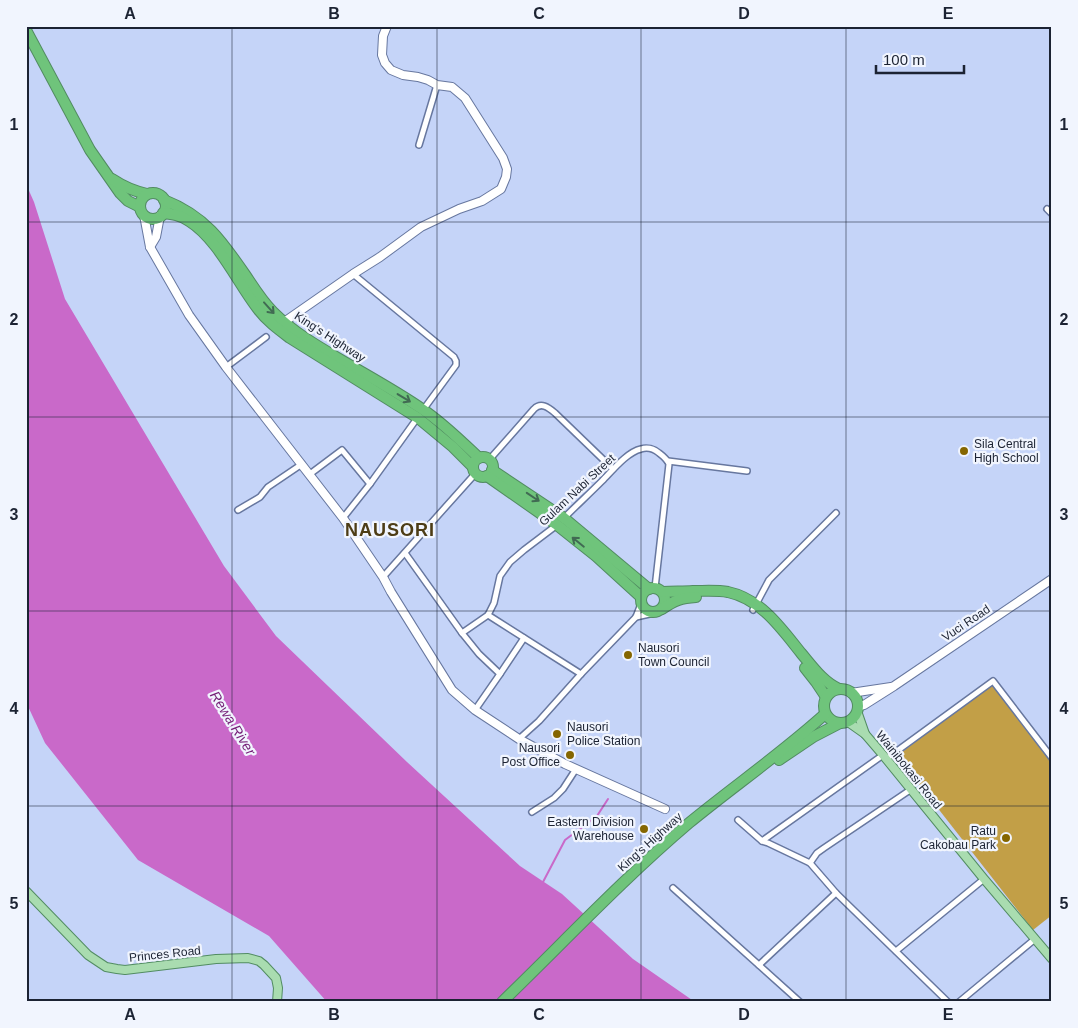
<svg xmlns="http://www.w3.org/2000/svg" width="1078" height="1028" viewBox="0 0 1078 1028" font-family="Helvetica,sans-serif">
  <rect width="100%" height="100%" fill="#c5d4f8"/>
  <!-- green -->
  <path fill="#c29f47" d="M991,683L1052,760V915L1033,930L897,756Z"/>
  <!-- water -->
  <path fill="#c969c9" d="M26,184L34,202L65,299L224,566L276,636L407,762L520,866L562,894L633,959L695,1002H327L269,936L138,860L45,743L26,702Z"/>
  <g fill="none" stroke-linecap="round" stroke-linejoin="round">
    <!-- stream -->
    <path stroke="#c969c9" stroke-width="2" d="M543,882L565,840L597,816L608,799"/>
    <defs>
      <g id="street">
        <path d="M419,145L437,85"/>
        <path d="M1047,209L1052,214"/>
        <path d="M353,274L454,357L456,361V365L423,410"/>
        <path d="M226,367L266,337"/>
        <path d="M489,460L534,409C541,402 548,407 555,413L613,469"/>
        <path d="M668,461L747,471"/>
        <path d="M310,474L342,450L370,484"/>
        <path d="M238,510L260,497L268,487L302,464"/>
        <path d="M343,518L370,484L418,417"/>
        <path d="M563,519C576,506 589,494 602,481C612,471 627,452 641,449C647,447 654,449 659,453C663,456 667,459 669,464L655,588"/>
        <path d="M405,553L462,633L479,654L500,674"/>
        <path d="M383,577L475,474"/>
        <path d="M753,610L769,580L836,513"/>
        <path d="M488,615L581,674"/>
        <path d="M636,617L654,613"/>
        <path d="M462,633L488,615L494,603L500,576L510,562L524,550L557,525"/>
        <path d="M475,710L500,674L524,638"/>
        <path d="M519,739L539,721L581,674L636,617L641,604"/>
        <path d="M886,759L993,681L1052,758"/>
        <path d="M532,812L554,798L563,789L576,769"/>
        <path d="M738,820L762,841L768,843L810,863L836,893L948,1002"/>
        <path d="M762,841L883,755"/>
        <path d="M810,863L817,853L824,848L910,790"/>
        <path d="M673,888L800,1002"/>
        <path d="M896,951L984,879"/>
        <path d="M759,965L836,893"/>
        <path d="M959,1002L1035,939"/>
      </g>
      <g id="secondary">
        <path d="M144,215L150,247L189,315L226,367L343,518L383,577L391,592L452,690L475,710L519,739L565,764L665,809"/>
        <path d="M150,247L156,237L160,216"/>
        <path d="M284,322L353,274L380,257L421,227L459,209L482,201L501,189L506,177L507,169L503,158L465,98L452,87L437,85L428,80L418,77L403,75L391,70L385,63L382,55L383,36L387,26"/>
        <path d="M851,693L891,687"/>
        <path d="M858,707L864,705L894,686L1052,579"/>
      </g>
      <g id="primary">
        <path d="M857,711L865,734"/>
        <path d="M848,722L865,734L883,755L984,879L1052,959"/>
        <path d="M26,891L88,955L106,967L117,969L125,970L216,959L248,958L259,961L264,965L276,978L278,988L277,1002"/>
      </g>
      <g id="highway">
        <path d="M26,30L90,150L120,193L128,201L140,207"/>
        <path d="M112,179C124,187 133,191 147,194"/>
        <circle cx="153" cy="206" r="13"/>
        <path d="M164,200C205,216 222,241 246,276C254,288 262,301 273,312C293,332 317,346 341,360C368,376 396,391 422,409C443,423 461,441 479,458"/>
        <path d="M163,213C172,214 181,215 189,221C218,239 237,282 258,309C267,321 278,329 290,338L418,418L453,447L473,467"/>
        <circle cx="483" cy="467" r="10"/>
        <path d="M492,470L564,518L649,589"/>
        <path d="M487,476L557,525L596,556L641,597"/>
        <circle cx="653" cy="600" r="12"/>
        <path d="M663,592C673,591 683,592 693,591C705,591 717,590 728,592C761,599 781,628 801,653C812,666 823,682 839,689"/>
        <path d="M662,609C675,600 681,598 696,597"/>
        <path d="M805,668L816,682L826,697"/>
        <circle cx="841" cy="706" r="17"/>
        <path d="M779,760L813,737L840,723"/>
        <path d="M502,1002C564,942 623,879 689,823C734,786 782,753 825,714"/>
      </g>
    </defs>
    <!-- street casing -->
    <use href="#street" stroke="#67779f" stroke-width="8"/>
    <!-- secondary casing -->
    <use href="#secondary" stroke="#67779f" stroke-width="10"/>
    <!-- primary casing -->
    <use href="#primary" stroke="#528c62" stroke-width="10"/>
    <!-- highway casing -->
    <use href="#highway" stroke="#528c62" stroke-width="12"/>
    <!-- street -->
    <use href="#street" stroke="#fff" stroke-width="5"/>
    <!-- secondary -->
    <use href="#secondary" stroke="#fff" stroke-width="8"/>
    <!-- primary -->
    <use href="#primary" stroke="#a9dcb0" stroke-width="8"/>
    <!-- highway -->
    <use href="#highway" stroke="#6fc47b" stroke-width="10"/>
  </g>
  <!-- one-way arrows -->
  <defs><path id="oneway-shaft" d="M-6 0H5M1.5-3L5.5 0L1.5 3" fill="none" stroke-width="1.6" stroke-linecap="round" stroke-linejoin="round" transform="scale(1.25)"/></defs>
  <g stroke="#416b53">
    <use href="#oneway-shaft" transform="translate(269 308) rotate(48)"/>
    <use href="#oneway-shaft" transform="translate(404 398) rotate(31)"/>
    <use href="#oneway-shaft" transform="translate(533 497) rotate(34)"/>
    <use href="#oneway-shaft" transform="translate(578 542) rotate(-141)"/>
  </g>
  <!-- grid -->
  <path fill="none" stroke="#1c2333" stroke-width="1" stroke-opacity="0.55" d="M232,26V1002M437,26V1002M641,26V1002M846,26V1002M26,222H1052M26,417H1052M26,611H1052M26,806H1052"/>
  <!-- markers -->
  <g fill="#856600" stroke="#f1f5fe" stroke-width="2">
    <circle cx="964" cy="451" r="5"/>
    <circle cx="628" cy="655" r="5"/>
    <circle cx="557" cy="734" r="5"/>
    <circle cx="570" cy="755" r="5"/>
    <circle cx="644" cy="829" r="5"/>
    <circle cx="1006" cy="838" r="5"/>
  </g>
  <g text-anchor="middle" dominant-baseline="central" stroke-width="4.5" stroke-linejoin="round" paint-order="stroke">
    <!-- street labels -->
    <g font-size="12" fill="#1c2333" stroke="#f1f5fe">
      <text transform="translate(330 337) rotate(33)">King's Highway</text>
      <text transform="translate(577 490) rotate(-43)">Gulam Nabi Street</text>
      <text transform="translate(966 623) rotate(-34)">Vuci Road</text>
      <text transform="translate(909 770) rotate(51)">Wainibokasi Road</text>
      <text transform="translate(650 842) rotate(-42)">King's Highway</text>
      <text transform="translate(165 954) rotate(-6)">Princes Road</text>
    </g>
    <!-- poi labels -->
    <g font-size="12" fill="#1c2333" stroke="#f1f5fe" text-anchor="start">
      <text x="974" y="444">Sila Central<tspan x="974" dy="14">High School</tspan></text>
      <text x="638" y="648">Nausori<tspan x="638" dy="14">Town Council</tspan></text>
      <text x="567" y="727">Nausori<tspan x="567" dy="14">Police Station</tspan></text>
      <text x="560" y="748" text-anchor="end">Nausori<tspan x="560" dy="14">Post Office</tspan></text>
      <text x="634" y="822" text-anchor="end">Eastern Division<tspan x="634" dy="14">Warehouse</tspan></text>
      <text x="996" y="831" text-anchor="end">Ratu<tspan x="996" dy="14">Cakobau Park</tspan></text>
    </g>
    <!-- water labels -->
    <g font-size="14" font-style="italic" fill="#741d76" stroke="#f1f5fe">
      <text transform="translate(233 723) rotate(58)">Rewa River</text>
    </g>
    <!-- district labels -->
    <g font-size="18" font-weight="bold" letter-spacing="1" fill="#4d3d16" stroke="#f1f5fe">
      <text x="390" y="530">NAUSORI</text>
    </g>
  </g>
  <!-- border -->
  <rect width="1078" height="1028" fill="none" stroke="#f1f5fe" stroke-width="55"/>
  <!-- scale -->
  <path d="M876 65v8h88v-8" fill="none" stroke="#1c2333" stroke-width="2.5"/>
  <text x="883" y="65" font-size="15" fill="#1c2333" stroke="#f1f5fe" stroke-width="4" paint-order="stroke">100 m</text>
  <rect x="28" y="28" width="1022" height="972" fill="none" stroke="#1c2333" stroke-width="2"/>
  <g font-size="16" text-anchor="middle" font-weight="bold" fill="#1c2333">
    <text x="130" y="19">A</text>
    <text x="334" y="19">B</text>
    <text x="539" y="19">C</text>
    <text x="744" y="19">D</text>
    <text x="948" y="19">E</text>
    <text x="14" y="130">1</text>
    <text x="1064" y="130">1</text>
    <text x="14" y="325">2</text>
    <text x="1064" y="325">2</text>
    <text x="14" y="520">3</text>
    <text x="1064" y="520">3</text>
    <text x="14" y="714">4</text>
    <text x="1064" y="714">4</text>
    <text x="14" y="909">5</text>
    <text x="1064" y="909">5</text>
    <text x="130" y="1020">A</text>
    <text x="334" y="1020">B</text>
    <text x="539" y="1020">C</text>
    <text x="744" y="1020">D</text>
    <text x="948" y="1020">E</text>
  </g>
</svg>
